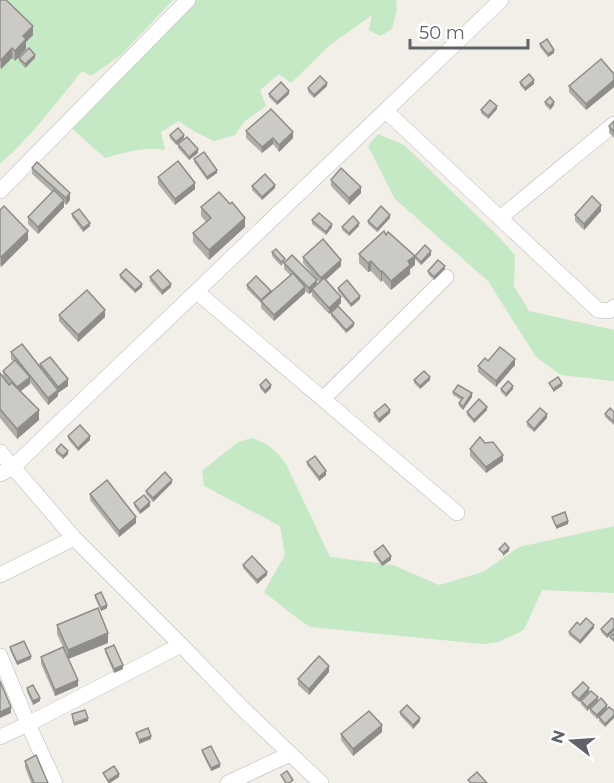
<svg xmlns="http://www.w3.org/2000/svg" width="614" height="783" viewBox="0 0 614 783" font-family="Montserrat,sans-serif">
  <rect width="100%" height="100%" fill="#f1efe8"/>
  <!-- green -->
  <g fill="#c5e8c5">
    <path d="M0,0H173L121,55L91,76L82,71C56,103 31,137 0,164Z"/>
    <path d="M187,0H396L397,9L392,29L380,36L369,30L372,15L330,45L291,83L279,74L260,90L266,106L244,122L235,135L214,141L195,132L179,121L161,132L165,150C146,146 124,153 105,158L67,124Z"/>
    <path d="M378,134L404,145L496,234L515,255L514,286L529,311L614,330V381L561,375L536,357L488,281L395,199L368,146Z"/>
    <path d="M252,438C268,443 277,451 286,464L330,557L393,565L439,585L483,572L519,547L614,526V593L542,590L524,630L498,642L483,644L310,627L298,619L264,592L285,555L280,526L204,486L202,471L238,442Z"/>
  </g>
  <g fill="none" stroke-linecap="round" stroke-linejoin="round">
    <defs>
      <g id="minor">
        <path d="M386,111L598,310L609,311L614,307"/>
        <path d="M0,191L188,0"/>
        <path d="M500,218L614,124"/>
        <path d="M197,292L457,513"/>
        <path d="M323,399L446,277"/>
        <path d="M0,452L74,538L181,645L242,708L321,783"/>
        <path d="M0,474L12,468L501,0"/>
        <path d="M0,575L74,538"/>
        <path d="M0,656L28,724L55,783"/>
        <path d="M0,737L28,724L181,645"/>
        <path d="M228,783L290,754"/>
      </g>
    </defs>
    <!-- minor casing -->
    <use href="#minor" stroke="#b5b8bc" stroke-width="16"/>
    <!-- minor -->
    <use href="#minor" stroke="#fff" stroke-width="15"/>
  </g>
  <!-- wall -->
  <g fill="#afaea9">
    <path d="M0,0L33,35L26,42V49L15,61L12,58L1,69L0,68Z"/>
    <path d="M540,44L554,53L548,57L540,47Z"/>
    <path d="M19,58H35L25,68L19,61Z"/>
    <path d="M614,74V87L586,110L569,92V86Z"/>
    <path d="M520,82L534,84L525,91L520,85Z"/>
    <path d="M327,86L314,98L308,92V88Z"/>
    <path d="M269,94H289L277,105L269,97Z"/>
    <path d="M545,102L554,105L550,110L545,105Z"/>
    <path d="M497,109L488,119L481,113V110Z"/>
    <path d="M614,121V138L609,133V126Z"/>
    <path d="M246,131L293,138L279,152L273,144L262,153L246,138Z"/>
    <path d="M170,135L184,138L176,145L170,138Z"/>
    <path d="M178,144L198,153L189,160L178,148Z"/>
    <path d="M194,159L217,173L207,180L194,162Z"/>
    <path d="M32,168L70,200L66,205L64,203V207L38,234L28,224V217L52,192L32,174Z"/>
    <path d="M158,177L195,189L175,205L158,184Z"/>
    <path d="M331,180L361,193L349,205L331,186Z"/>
    <path d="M252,186L275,188L262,200L252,190Z"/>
    <path d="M201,207L245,227L209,260L193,242V233L206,222L201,216Z"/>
    <path d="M0,210L28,240L1,267L0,265Z"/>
    <path d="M601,211L584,230L575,221V215Z"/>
    <path d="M72,214L90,226L83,232L72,217Z"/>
    <path d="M390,218L377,232L368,224V221Z"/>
    <path d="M312,220L332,227L326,235L312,224Z"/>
    <path d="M359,226L349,236L342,230V227Z"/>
    <path d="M386,235L415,256L431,255L421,265L415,259V265L410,269V274L391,290L382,280L381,282L371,271L368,272L359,263V254Z"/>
    <path d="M272,252L317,284L319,282L303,263V257L341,266L326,280L341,303L329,314L312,296V292L309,294L305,291V293L274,321L261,308V303L247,289V285L271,293L290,275L284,269V263L281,266L272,256Z"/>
    <path d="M445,269L434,280L428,274V271Z"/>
    <path d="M120,275L142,287L135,293L120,278Z"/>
    <path d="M150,277L171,287L162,295L150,281Z"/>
    <path d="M338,288L360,299L351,307L338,291Z"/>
    <path d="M331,313L354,326L346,333L331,316Z"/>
    <path d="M59,315L105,317L78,342L59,321Z"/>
    <path d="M11,352L40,367V364L68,386L58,393V396L48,405L30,382V384L20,391L39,420L17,439L0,418V373L9,385L3,377V371L14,362L11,359Z"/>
    <path d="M488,361L515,365L496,387L478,372V366Z"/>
    <path d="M414,380H430L420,389L414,383Z"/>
    <path d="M260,385L271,388L265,394L260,388Z"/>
    <path d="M501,389H513L506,397L501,392Z"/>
    <path d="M453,392L472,397L463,410L459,406V403L461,400L453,395Z"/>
    <path d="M487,410L474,423L467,415V412Z"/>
    <path d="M614,412V425L605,417V414Z"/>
    <path d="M374,413H390L379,423L374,417Z"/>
    <path d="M547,418L534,432L527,426V422Z"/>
    <path d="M68,436L90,440L78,451L68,439Z"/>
    <path d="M485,443L503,461L486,473L470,456V449Z"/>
    <path d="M56,450L68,454L63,459L56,453Z"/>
    <path d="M307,462L326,475L319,481L307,465Z"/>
    <path d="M172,483L153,502L146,494V491Z"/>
    <path d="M90,494L136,523L119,537L90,500Z"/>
    <path d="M134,503L150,506L140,514L134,506Z"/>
    <path d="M374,552L391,560L382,566L374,555Z"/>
    <path d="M243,565L267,575L257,584L243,568Z"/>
    <path d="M95,595L107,608L101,611L95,598Z"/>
    <path d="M614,620V631L607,638L601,632V629Z"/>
    <path d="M57,625L108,643L68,659L78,686L55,696L41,664V657L63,647L57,634Z"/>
    <path d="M580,625L594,628L580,644L569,635V632Z"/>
    <path d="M10,647L31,659L17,665L10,650Z"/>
    <path d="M105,649L123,669L114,673L105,652Z"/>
    <path d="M329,672L309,695L298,685V679Z"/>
    <path d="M27,688L40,701L33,705L27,692Z"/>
    <path d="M589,692L579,702L572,696V693Z"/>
    <path d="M598,700L587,711L581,704V701Z"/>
    <path d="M609,707L605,727L599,721V717Z"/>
    <path d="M607,708L597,719L590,712V709Z"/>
    <path d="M400,712L420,721L413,729L400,715Z"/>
    <path d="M382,732L353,756L341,740V734Z"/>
    <path d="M202,750L220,767L211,771L202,753Z"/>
    <path d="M25,761L48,783H31L25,767Z"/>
  </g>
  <!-- shaded-wall -->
  <g fill="#8f8d8a">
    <path d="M33,26V35L26,42V49L15,61V51L23,36Z"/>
    <path d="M12,48V58L1,69V60Z"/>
    <path d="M554,50V53L548,57V54Z"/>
    <path d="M35,55V58L25,68V64Z"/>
    <path d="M534,80V84L525,91V88Z"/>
    <path d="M614,80V87L586,110V104Z"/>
    <path d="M327,83V86L314,98V95Z"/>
    <path d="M289,91V94L277,105V102Z"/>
    <path d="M554,102V105L550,110V106Z"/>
    <path d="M497,106V109L488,119V116Z"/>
    <path d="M293,132V138L279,152V145Z"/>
    <path d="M184,135V138L176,145V142Z"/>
    <path d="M273,138V144L262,153V147Z"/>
    <path d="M198,149V153L189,160V157Z"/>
    <path d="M217,170V173L207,180V177Z"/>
    <path d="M195,183V189L175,205V199Z"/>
    <path d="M275,185V188L262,200V197Z"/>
    <path d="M361,187V193L349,205V198Z"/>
    <path d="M70,193V200L66,205V198Z"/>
    <path d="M64,200V207L38,234V227Z"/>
    <path d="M601,205V211L584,230V224Z"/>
    <path d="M390,215V218L377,232V229Z"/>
    <path d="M245,218V227L209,260V250Z"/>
    <path d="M90,223V226L83,232V228Z"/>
    <path d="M359,223V226L349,236V233Z"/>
    <path d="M332,224V227L326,235V232Z"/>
    <path d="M28,231V240L1,267V257Z"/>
    <path d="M431,251V255L421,265V262Z"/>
    <path d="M415,256V265L410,269V274L391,290V281L408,261Z"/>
    <path d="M341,260V266L321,284V278Z"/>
    <path d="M371,261V271L368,272V263Z"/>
    <path d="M445,266V269L434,280V277Z"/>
    <path d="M382,271V280L381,282V272Z"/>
    <path d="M317,280V286L312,289V292L309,294V288Z"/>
    <path d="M142,284V287L135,293V290Z"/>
    <path d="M171,284V287L162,295V291Z"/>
    <path d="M305,287V293L274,321V315Z"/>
    <path d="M360,296V299L351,307V304Z"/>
    <path d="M341,297V303L329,314V308Z"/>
    <path d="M105,310V317L78,342V335Z"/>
    <path d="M354,323V326L346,333V330Z"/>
    <path d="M515,359V365L496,387V381Z"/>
    <path d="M30,377V384L17,394V387Z"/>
    <path d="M430,377V380L420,389V386Z"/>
    <path d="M68,379V386L58,393V396L48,405V398L58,390V387Z"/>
    <path d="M562,383V386L553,392V389Z"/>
    <path d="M271,385V388L265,394V391Z"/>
    <path d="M513,386V389L506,397V394Z"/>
    <path d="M472,393V397L463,410V407Z"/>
    <path d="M487,407V410L474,423V420Z"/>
    <path d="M39,410V420L17,439V429Z"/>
    <path d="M390,410V413L379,423V419Z"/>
    <path d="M547,414V418L534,432V429Z"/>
    <path d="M90,436V440L78,451V448Z"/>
    <path d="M68,451V454L63,459V456Z"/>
    <path d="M503,455V461L486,473V467Z"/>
    <path d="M326,471V475L319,481V477Z"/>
    <path d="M172,480V483L153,502V498Z"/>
    <path d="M150,502V506L140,514V511Z"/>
    <path d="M136,517V523L119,537V531Z"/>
    <path d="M568,521V524L556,529V526Z"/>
    <path d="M509,548V551L503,556V553Z"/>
    <path d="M391,556V560L382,566V563Z"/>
    <path d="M267,572V575L257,584V580Z"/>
    <path d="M107,605V608L101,611V608Z"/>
    <path d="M594,625V628L580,644V641Z"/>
    <path d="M614,628V631L607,638V635Z"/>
    <path d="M108,633V643L68,659V650Z"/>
    <path d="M31,656V659L17,665V662Z"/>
    <path d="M123,665V669L114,673V669Z"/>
    <path d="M329,666V672L309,695V689Z"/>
    <path d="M78,680V686L55,696V690Z"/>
    <path d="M589,688V692L579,702V699Z"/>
    <path d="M598,697V700L587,711V707Z"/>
    <path d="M40,698V701L33,705V701Z"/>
    <path d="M607,705V708L597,719V715Z"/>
    <path d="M11,707V713L0,718V712Z"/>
    <path d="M614,715V718L605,727V724Z"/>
    <path d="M88,718V721L74,726V723Z"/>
    <path d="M420,718V721L413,729V725Z"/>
    <path d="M382,725V732L353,756V749Z"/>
    <path d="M151,736V739L139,744V740Z"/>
    <path d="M220,764V767L211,771V768Z"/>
    <path d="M119,774V777L110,783H108V781Z"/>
  </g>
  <!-- building -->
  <g fill="#cccac5" stroke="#8f8d8a" stroke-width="1.5">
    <path d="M0,0H6L33,26L23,36L26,39L15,51L12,48L1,60L0,59Z"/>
    <path d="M547,39L554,50L548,54L540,44Z"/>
    <path d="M29,48L35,55L25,64L19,58Z"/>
    <path d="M601,59L614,74V80L586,104L569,86Z"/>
    <path d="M529,74L534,80L525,88L520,82Z"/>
    <path d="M320,76L327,83L314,95L308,88Z"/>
    <path d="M281,82L289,91L277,102L269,94Z"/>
    <path d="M550,97L554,102L550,106L545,102Z"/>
    <path d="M490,100L497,106L488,116L481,110Z"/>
    <path d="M271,109L293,132L279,145L273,138L262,147L246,131Z"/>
    <path d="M614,121V132L609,126Z"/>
    <path d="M178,128L184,135L176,142L170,135Z"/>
    <path d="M187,137L198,149L189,157L178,144Z"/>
    <path d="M204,152L217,170L207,177L194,159Z"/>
    <path d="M178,161L195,183L175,199L158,177Z"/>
    <path d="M37,162L70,193L66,198L32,168Z"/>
    <path d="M341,168L361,187L349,198L331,180Z"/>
    <path d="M265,174L275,185L262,197L252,186Z"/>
    <path d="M54,190L64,200L38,227L28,217Z"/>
    <path d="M219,192L230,204L232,202L245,218L209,250L193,233L211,218L201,207Z"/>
    <path d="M592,196L601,205L584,224L575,215Z"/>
    <path d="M4,206L28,231L1,257L0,256V210Z"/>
    <path d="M381,206L390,215L377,229L368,221Z"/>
    <path d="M79,209L90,223L83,228L72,214Z"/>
    <path d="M319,213L332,224L326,232L312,220Z"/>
    <path d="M353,216L359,223L349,233L342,227Z"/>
    <path d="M384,231L386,235L388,232L415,256L408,261L410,265L391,281L382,271L381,272L371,261L368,263L359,254Z"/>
    <path d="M323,239L341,260L321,278L303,257Z"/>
    <path d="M425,245L431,251L421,262L415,256Z"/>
    <path d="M276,249L285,259L281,262L272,252Z"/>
    <path d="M292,255L317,280L309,288L284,263Z"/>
    <path d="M438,260L445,266L434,277L428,271Z"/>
    <path d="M126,269L142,284L135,290L120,275Z"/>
    <path d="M158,270L171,284L162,291L150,277Z"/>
    <path d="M293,273L305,287L274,315L261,301Z"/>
    <path d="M256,276L271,291L261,300L247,285Z"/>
    <path d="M324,278L341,297L329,308L312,289Z"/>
    <path d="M347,280L360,296L351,304L338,288Z"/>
    <path d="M87,290L105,310L78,335L59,315Z"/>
    <path d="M338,306L354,323L346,330L331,313Z"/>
    <path d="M22,344L58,390L48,398L11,352Z"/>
    <path d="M500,347L515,359L496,381L478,366L485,358L488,361Z"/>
    <path d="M50,357L68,379L58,387L40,364Z"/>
    <path d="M15,360L30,377L17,387L3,371Z"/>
    <path d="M424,371L430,377L420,386L414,380Z"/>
    <path d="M0,373L9,385L12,383L39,410L17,429L0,409Z"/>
    <path d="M558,377L562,383L553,389L549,383Z"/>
    <path d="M266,379L271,385L265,391L260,385Z"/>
    <path d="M508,381L513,386L506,394L501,389Z"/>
    <path d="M458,385L472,393L463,407L459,403L463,398L453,392Z"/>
    <path d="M479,399L487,407L474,420L467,412Z"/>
    <path d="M385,404L390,410L379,419L374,413Z"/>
    <path d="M540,408L547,414L534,429L527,422Z"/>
    <path d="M610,408L614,412V422L605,414Z"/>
    <path d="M80,425L90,436L78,448L68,436Z"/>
    <path d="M480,437L485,443L493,442L503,455L486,467L470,449Z"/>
    <path d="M61,444L68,451L63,456L56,450Z"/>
    <path d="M315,456L326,471L319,477L307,462Z"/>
    <path d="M165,472L172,480L153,498L146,491Z"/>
    <path d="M107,480L136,517L119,531L90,494Z"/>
    <path d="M144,495L150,502L140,511L134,503Z"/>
    <path d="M565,512L568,521L556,526L552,517Z"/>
    <path d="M505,543L509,548L503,553L499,549Z"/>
    <path d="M383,545L391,556L382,563L374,552Z"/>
    <path d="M252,556L267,572L257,580L243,565Z"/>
    <path d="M101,592L107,605L101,608L95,595Z"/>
    <path d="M98,608L108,633L68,650L57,625Z"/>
    <path d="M586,618L594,625L580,641L569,632L577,622L580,625Z"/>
    <path d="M612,618L614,620V628L607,635L601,629Z"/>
    <path d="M614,633V641L610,637Z"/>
    <path d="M24,641L31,656L17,662L10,647Z"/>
    <path d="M114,645L123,665L114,669L105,649Z"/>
    <path d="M63,647L78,680L55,690L41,657Z"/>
    <path d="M319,656L329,666L309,689L298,679Z"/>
    <path d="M0,681L11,707L0,712Z"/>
    <path d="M583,682L589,688L579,699L572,693Z"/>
    <path d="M33,685L40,698L33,701L27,688Z"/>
    <path d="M591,691L598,697L587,707L581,701Z"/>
    <path d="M601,698L607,705L597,715L590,709Z"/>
    <path d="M407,705L420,718L413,725L400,712Z"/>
    <path d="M609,707L614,711V715L605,724L599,717Z"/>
    <path d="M85,710L88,718L74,723L72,714Z"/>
    <path d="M369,711L382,725L353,749L341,734Z"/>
    <path d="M148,728L151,736L139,740L136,733Z"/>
    <path d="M211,746L220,764L211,768L202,750Z"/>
    <path d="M36,755L48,783H34L25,761Z"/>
    <path d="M114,766L119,774L108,781L103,773Z"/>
    <path d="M287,771L293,780L289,783H286L281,775Z"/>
    <path d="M477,772L487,783H471L468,780Z"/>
  </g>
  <!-- north arrow -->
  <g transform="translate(572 741) rotate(287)" stroke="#ffffff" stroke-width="4.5" paint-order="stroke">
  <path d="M0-4.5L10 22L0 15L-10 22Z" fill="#5f6368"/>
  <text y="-9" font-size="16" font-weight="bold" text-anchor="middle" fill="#5f6368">N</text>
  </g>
  <!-- scale -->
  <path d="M410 39v9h118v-9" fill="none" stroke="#5f6368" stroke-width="3"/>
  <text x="419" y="39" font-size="18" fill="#5f6368" stroke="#ffffff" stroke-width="4.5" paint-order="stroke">50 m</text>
</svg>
